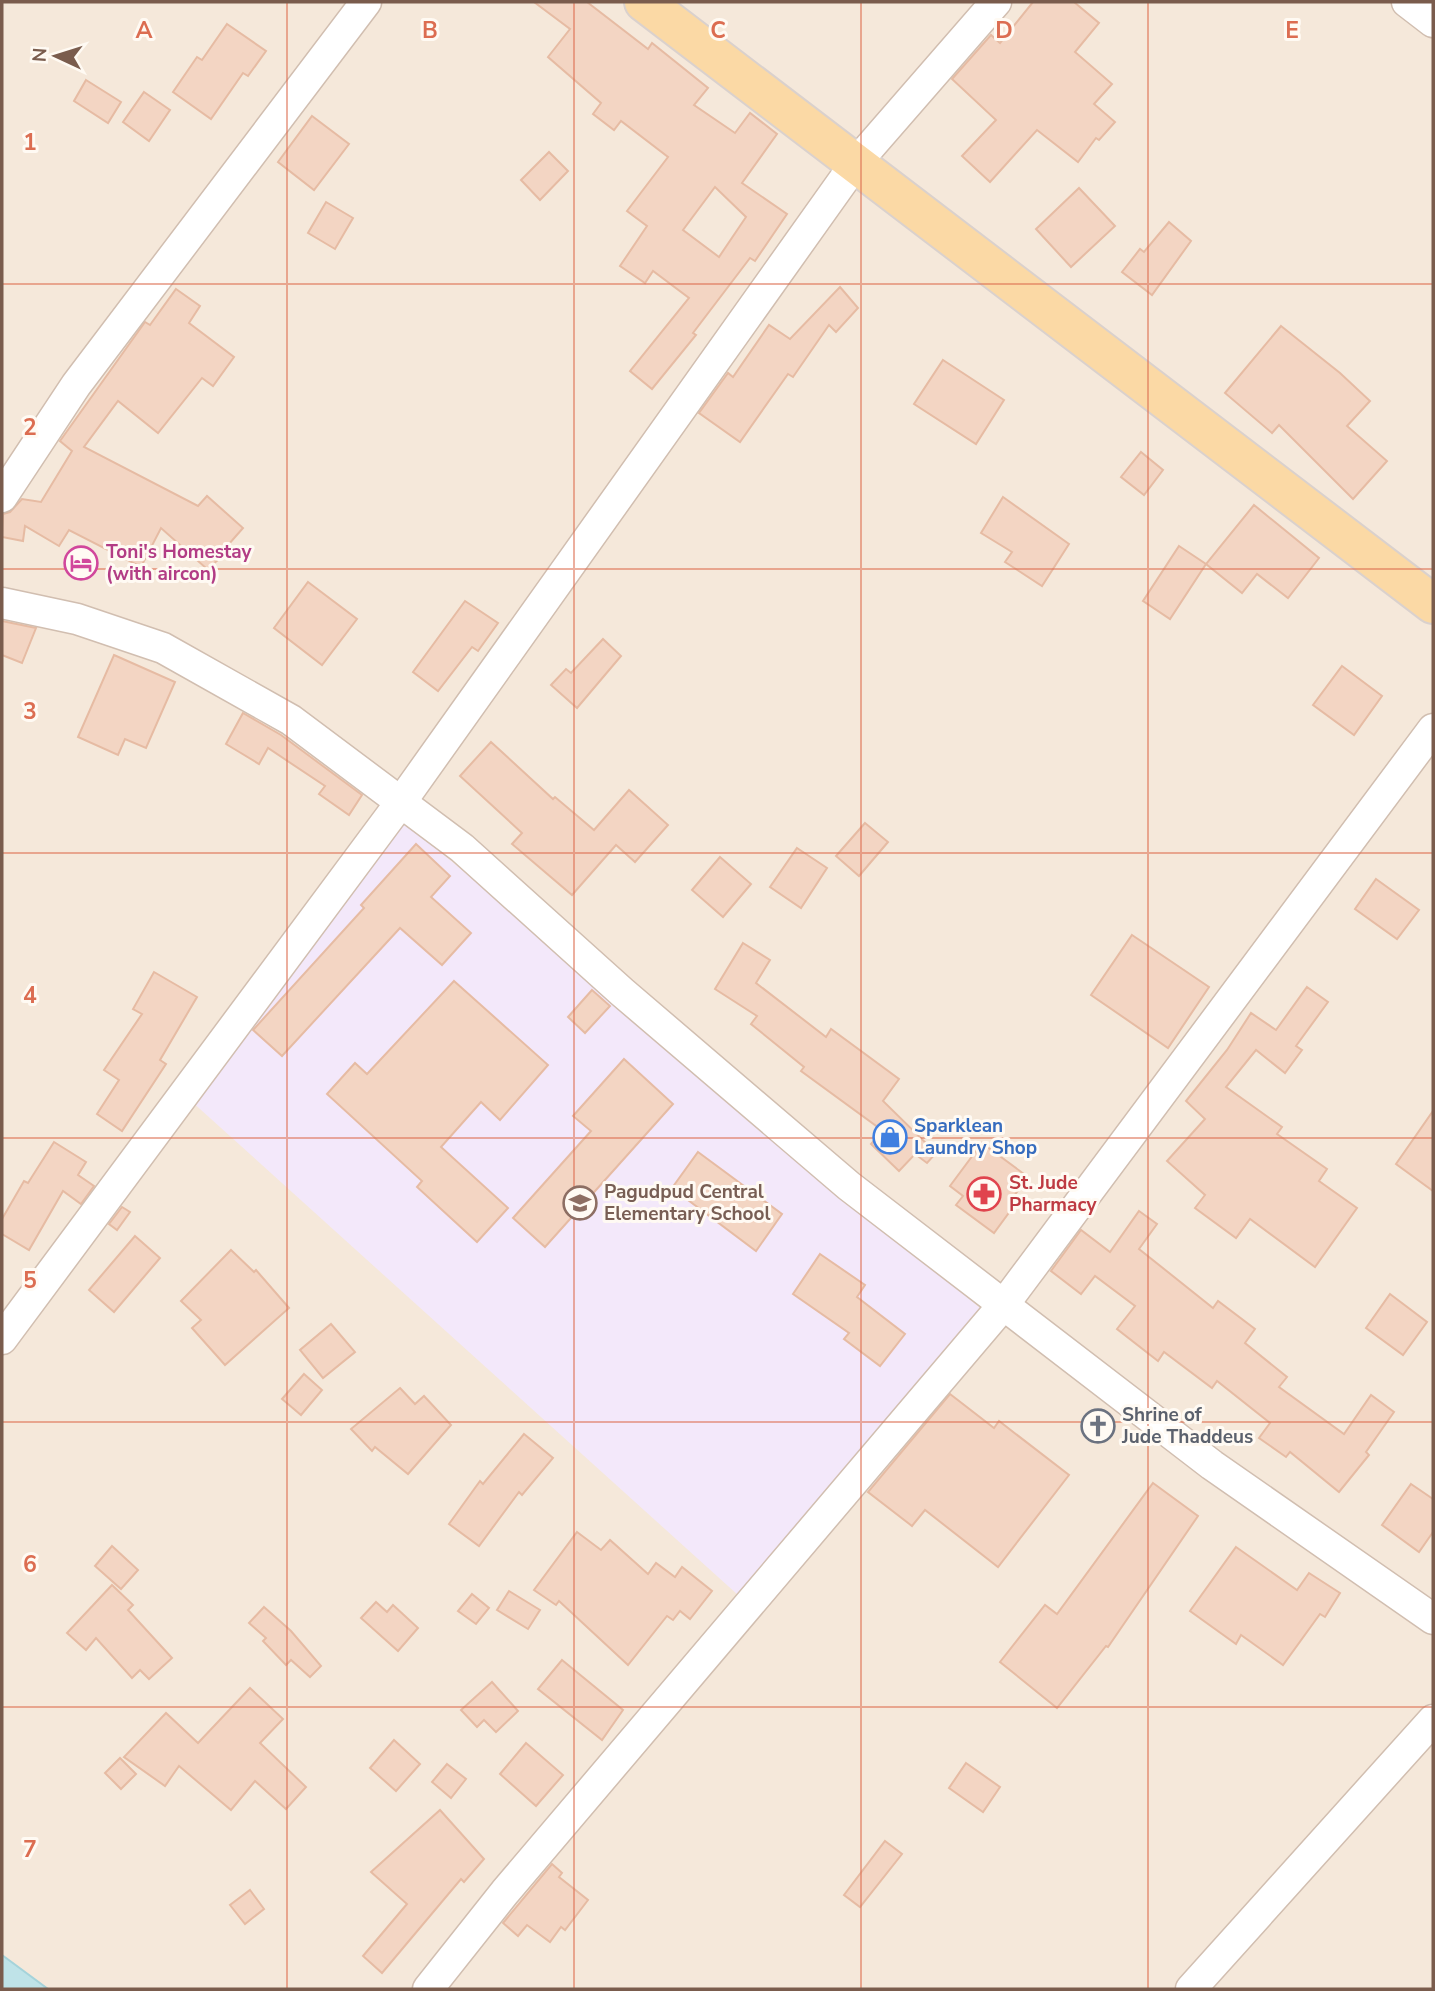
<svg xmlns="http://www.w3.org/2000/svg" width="1435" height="1991" viewBox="0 0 1435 1991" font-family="'Nunito Sans',sans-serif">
  <rect width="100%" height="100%" fill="#fdf6ec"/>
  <!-- residential -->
  <path fill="#f5e8da" d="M2,2H1433V1989H48L2,1955Z"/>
  <!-- education -->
  <path fill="#f3e8fa" d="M405,822L980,1308L738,1595L190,1100Z"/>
  <!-- water -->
  <path fill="#bfe3e8" stroke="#a5d3da" stroke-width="2" d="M2,1955L48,1989H2Z"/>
  <!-- building -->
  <g fill="#f3d5c3" stroke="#e6bba3" stroke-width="2" fill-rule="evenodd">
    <path d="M534,2H587L648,49L652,43L708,88L694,105L735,133L750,113L777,134L742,183L787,214L755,261L750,258L693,333L696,335L652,389L630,371L689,298L653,271L645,283L620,266L647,226L627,211L668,157L621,121L614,130L593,114L601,103L548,57L570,29ZM715,187L746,217L719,257L683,230Z"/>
    <path d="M1033,2H1074L1099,23L1075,52L1112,84L1094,104L1115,122L1099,140L1096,138L1078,162L1037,130L990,182L962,156L996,120L952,79L991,35L1000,43Z"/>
    <path d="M227,24L266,51L248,76L243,73L211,119L173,92L197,57L202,60Z"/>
    <path d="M86,80L121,102L108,123L74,101Z"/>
    <path d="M144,92L170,110L149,141L123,122Z"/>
    <path d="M312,116L349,144L314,190L278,162Z"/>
    <path d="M549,152L568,171L540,200L521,180Z"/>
    <path d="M1079,188L1115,226L1071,267L1036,229Z"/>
    <path d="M326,202L353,218L335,249L308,233Z"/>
    <path d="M1169,222L1191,241L1152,295L1122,272L1140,249L1144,252Z"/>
    <path d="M840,287L858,308L836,332L829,325L793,377L788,374L740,442L699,413L728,373L733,377L769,325L790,339Z"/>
    <path d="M176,289L200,306L189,323L234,357L213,386L202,378L158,433L118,401L84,447L198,506L207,496L243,528L221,553L224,555L207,569L161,528L141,567L69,530L59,546L25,526L23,541L2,537L3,514L10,512L22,499L41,502L72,451L60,441L145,322L150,325Z"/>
    <path d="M1281,326L1340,373L1370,401L1347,426L1387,461L1353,499L1279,425L1272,433L1225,393Z"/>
    <path d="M943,360L1004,400L976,444L914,404Z"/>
    <path d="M1141,452L1163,470L1144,495L1121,477Z"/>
    <path d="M1003,497L1069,544L1042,586L1005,562L1012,552L981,533Z"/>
    <path d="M1254,505L1319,558L1288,598L1257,574L1242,593L1206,564Z"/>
    <path d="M1179,546L1206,564L1170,619L1143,601Z"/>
    <path d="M308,582L357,619L322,665L274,628Z"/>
    <path d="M465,601L498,623L478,651L472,647L438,691L413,672Z"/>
    <path d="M2,621L36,628L22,663L2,655Z"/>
    <path d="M603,639L621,656L577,708L551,685L566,669L571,673Z"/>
    <path d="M114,655L175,682L146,748L125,739L118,755L78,737Z"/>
    <path d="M1342,666L1382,696L1354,735L1313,705Z"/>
    <path d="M243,713L281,735L362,795L349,815L319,794L325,786L268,748L259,764L226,744Z"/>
    <path d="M491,742L553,799L555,797L594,830L629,790L668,825L635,862L616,845L572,895L512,844L522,833L460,776Z"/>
    <path d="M865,823L888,842L859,876L836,856Z"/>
    <path d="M416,844L450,876L431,897L471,933L442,965L400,928L282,1056L253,1030L364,908L361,905Z"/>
    <path d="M797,848L827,868L801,908L770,887Z"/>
    <path d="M720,857L751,884L723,917L692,890Z"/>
    <path d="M1376,879L1419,910L1397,939L1355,909Z"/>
    <path d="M1132,935L1209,987L1168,1048L1091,995Z"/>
    <path d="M743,943L770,960L756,983L826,1037L831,1029L899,1079L883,1101L936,1153L927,1163L915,1154L899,1171L871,1144L883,1131L801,1071L804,1067L751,1024L757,1016L715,989Z"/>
    <path d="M154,972L197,997L160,1060L166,1064L122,1131L97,1114L119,1080L104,1070L142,1014L133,1009Z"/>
    <path d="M454,981L548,1065L500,1120L481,1102L441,1147L508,1208L477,1242L417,1187L422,1181L327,1094L355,1063L367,1074Z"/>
    <path d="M1307,987L1328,1002L1296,1046L1302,1050L1285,1073L1256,1050L1226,1087L1282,1127L1277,1134L1327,1169L1319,1181L1357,1208L1315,1267L1250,1219L1236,1238L1195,1208L1205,1195L1167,1161L1205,1119L1186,1101L1227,1050L1251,1013L1276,1030Z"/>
    <path d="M592,990L610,1006L585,1033L568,1017Z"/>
    <path d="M624,1059L673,1104L545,1247L513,1218L591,1131L573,1116Z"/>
    <path d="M1433,1111V1191L1396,1164Z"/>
    <path d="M54,1142L86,1162L78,1175L94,1186L81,1204L63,1191L29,1250L2,1234V1219L24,1181L28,1183Z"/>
    <path d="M982,1143L1028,1177L1014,1196L1019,1199L994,1233L956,1205L963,1196L950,1186Z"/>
    <path d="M698,1152L782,1214L756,1251L672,1188Z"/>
    <path d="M122,1207L130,1212L117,1230L109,1224Z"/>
    <path d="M1139,1211L1157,1224L1139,1249L1213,1308L1218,1301L1255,1329L1245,1343L1287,1377L1279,1387L1344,1434L1371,1395L1394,1412L1366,1452L1369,1455L1339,1492L1290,1452L1286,1457L1259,1438L1270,1423L1217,1381L1212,1388L1164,1352L1158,1361L1117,1329L1135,1306L1095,1276L1081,1294L1051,1271L1081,1230L1110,1252Z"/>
    <path d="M135,1236L160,1258L114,1312L89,1290Z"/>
    <path d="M231,1250L254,1272L256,1270L289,1308L225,1365L192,1328L201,1320L181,1301Z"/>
    <path d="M820,1254L865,1285L857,1297L905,1334L880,1366L844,1339L849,1333L793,1294Z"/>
    <path d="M1390,1294L1427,1322L1403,1355L1366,1328Z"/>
    <path d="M331,1324L355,1352L323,1378L300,1350Z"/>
    <path d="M304,1374L322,1390L301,1415L282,1399Z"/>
    <path d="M400,1388L415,1404L424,1396L451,1425L408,1474L375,1447L372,1451L351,1429Z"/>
    <path d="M950,1394L994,1428L999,1421L1069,1475L998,1567L925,1510L912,1526L868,1492Z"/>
    <path d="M524,1434L553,1458L522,1495L519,1492L479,1546L449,1524L480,1481L483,1484Z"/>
    <path d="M1153,1483L1198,1516L1108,1647L1106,1646L1057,1708L1000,1662L1045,1605L1057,1614Z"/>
    <path d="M1411,1484L1433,1499V1532L1419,1552L1382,1525Z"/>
    <path d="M577,1532L601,1550L610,1540L648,1574L656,1563L675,1577L682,1567L712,1591L690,1619L680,1611L673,1620L667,1616L628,1665L559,1601L556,1605L534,1590Z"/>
    <path d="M112,1546L138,1570L121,1589L95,1566Z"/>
    <path d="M1236,1547L1297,1590L1309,1573L1340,1593L1325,1617L1320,1614L1283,1665L1241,1635L1236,1644L1190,1611Z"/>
    <path d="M112,1585L133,1605L128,1610L172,1658L149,1679L140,1670L132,1678L96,1638L86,1650L67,1633Z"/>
    <path d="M509,1591L540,1610L528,1629L497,1610Z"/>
    <path d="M472,1594L489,1608L476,1624L458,1611Z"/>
    <path d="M376,1602L387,1612L393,1605L418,1628L398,1651L361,1618Z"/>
    <path d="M264,1607L291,1631L321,1666L310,1677L291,1660L286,1665L263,1641L266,1638L249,1623Z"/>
    <path d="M562,1660L623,1710L602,1740L538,1689Z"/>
    <path d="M492,1682L518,1711L496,1732L484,1720L477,1727L461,1710Z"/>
    <path d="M250,1688L283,1719L260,1743L306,1787L286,1809L255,1781L231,1810L179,1766L165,1786L124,1757L166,1713L198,1743Z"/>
    <path d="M394,1740L420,1764L396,1791L370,1768Z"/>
    <path d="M526,1743L563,1775L536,1806L500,1774Z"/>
    <path d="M120,1758L136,1774L121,1789L105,1773Z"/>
    <path d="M966,1763L1000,1787L983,1812L949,1788Z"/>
    <path d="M447,1764L466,1779L451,1798L432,1782Z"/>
    <path d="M440,1810L484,1859L464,1882L461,1879L382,1973L363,1956L407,1904L371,1872Z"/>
    <path d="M885,1841L902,1854L860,1907L844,1895Z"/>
    <path d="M552,1864L562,1873L559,1877L588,1900L565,1930L561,1927L550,1942L527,1925L518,1936L503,1923Z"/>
    <path d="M250,1890L264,1909L245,1924L230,1905Z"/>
  </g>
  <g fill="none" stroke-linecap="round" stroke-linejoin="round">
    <defs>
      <g id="minor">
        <path d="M1407,2L1433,22"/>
        <path d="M2,497L76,385L366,2"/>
        <path d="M2,603L77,619L163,648L291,720L462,848L622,992L849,1186L1212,1465L1433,1619"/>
        <path d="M2,1339L401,802L855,164L996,2"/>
        <path d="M428,1989L505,1892L1005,1303L1433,729"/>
        <path d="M1191,1989L1433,1720"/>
      </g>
      <path id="major" d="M644,2L1433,604"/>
    </defs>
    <!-- minor casing -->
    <use href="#minor" stroke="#d1beb0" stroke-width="33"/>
    <!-- major casing -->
    <use href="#major" stroke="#dad1cd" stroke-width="42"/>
    <!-- minor -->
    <use href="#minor" stroke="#fff" stroke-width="30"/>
    <!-- major -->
    <use href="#major" stroke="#fbd9a5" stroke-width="38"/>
  </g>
  <!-- grid -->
  <path fill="none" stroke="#dc6d51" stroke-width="2" stroke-opacity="0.55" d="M287,2V1989M574,2V1989M861,2V1989M1148,2V1989M2,284H1433M2,569H1433M2,853H1433M2,1138H1433M2,1422H1433M2,1707H1433"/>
  <!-- icons -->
  <defs>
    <symbol id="hotel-ring" viewBox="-11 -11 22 22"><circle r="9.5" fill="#fffaf3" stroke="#d1479c" stroke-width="1.5"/><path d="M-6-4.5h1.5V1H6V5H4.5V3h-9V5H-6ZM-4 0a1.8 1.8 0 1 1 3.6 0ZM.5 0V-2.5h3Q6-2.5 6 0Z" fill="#d1479c"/></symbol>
    <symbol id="shop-ring" viewBox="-11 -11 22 22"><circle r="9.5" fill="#fffaf3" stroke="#3f7fe0" stroke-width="1.5"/><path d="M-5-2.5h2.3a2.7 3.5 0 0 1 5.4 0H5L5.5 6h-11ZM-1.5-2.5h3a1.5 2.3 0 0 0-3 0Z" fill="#3f7fe0"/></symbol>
    <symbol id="pharmacy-ring" viewBox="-11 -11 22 22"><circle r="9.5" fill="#fffaf3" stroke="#e0444e" stroke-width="1.5"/><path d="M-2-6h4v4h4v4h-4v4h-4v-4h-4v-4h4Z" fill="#e0444e"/></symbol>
    <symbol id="school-ring" viewBox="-11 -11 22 22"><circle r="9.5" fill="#fffaf3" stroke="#8d6e63" stroke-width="1.5"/><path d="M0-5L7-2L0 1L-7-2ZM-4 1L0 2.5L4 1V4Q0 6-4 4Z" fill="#8d6e63"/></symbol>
    <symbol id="church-ring" viewBox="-11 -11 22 22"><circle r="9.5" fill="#fffaf3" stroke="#6b7280" stroke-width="1.5"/><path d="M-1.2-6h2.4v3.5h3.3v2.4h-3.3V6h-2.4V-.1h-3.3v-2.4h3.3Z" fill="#6b7280"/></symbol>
  </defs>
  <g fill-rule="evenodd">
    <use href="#hotel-ring" x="62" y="544" width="38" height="38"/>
    <use href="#shop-ring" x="871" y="1118" width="38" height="38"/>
    <use href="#pharmacy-ring" x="965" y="1175" width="38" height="38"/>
    <use href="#school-ring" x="561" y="1184" width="38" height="38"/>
    <use href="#church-ring" x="1079" y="1407" width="38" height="38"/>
  </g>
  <g text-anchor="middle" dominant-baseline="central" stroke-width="6" stroke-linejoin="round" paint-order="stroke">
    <!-- hotel labels -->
    <g font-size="19" font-weight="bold" fill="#b23c85" stroke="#fffaf3" text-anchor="start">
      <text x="106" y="552">Toni's Homestay<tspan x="106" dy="22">(with aircon)</tspan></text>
    </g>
    <!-- shop labels -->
    <g font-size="19" font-weight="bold" fill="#366cbe" stroke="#fffaf3" text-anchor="start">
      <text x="914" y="1126">Sparklean<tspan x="914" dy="22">Laundry Shop</tspan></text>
    </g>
    <!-- health labels -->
    <g font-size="19" font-weight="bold" fill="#be3a42" stroke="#fffaf3" text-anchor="start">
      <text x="1009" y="1183">St. Jude<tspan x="1009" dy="22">Pharmacy</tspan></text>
    </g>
    <!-- education labels -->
    <g font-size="19" font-weight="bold" fill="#785e54" stroke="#fffaf3" text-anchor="start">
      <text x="604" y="1192">Pagudpud Central<tspan x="604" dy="22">Elementary School</tspan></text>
    </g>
    <!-- worship labels -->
    <g font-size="19" font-weight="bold" fill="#5b616d" stroke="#fffaf3" text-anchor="start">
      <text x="1122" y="1415">Shrine of<tspan x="1122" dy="22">Jude Thaddeus</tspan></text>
    </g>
  </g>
  <g font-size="23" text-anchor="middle" font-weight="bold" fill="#dc6d51" stroke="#fffaf3" stroke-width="6" stroke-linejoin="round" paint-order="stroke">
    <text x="144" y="38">A</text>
    <text x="430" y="38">B</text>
    <text x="718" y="38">C</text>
    <text x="1004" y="38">D</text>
    <text x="1292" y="38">E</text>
    <text x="30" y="150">1</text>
    <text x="30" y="435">2</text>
    <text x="30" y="719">3</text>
    <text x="30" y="1003">4</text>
    <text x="30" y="1288">5</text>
    <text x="30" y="1572">6</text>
    <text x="30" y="1857">7</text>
  </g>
  <!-- border -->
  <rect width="1435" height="1991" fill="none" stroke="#7a5c4d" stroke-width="7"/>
  <!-- north arrow -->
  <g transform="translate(56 56) rotate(274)" stroke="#fffaf3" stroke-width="5" paint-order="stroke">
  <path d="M0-5L12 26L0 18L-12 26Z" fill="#7a5c4d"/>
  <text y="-10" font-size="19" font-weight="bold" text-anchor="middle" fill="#7a5c4d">N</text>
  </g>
</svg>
